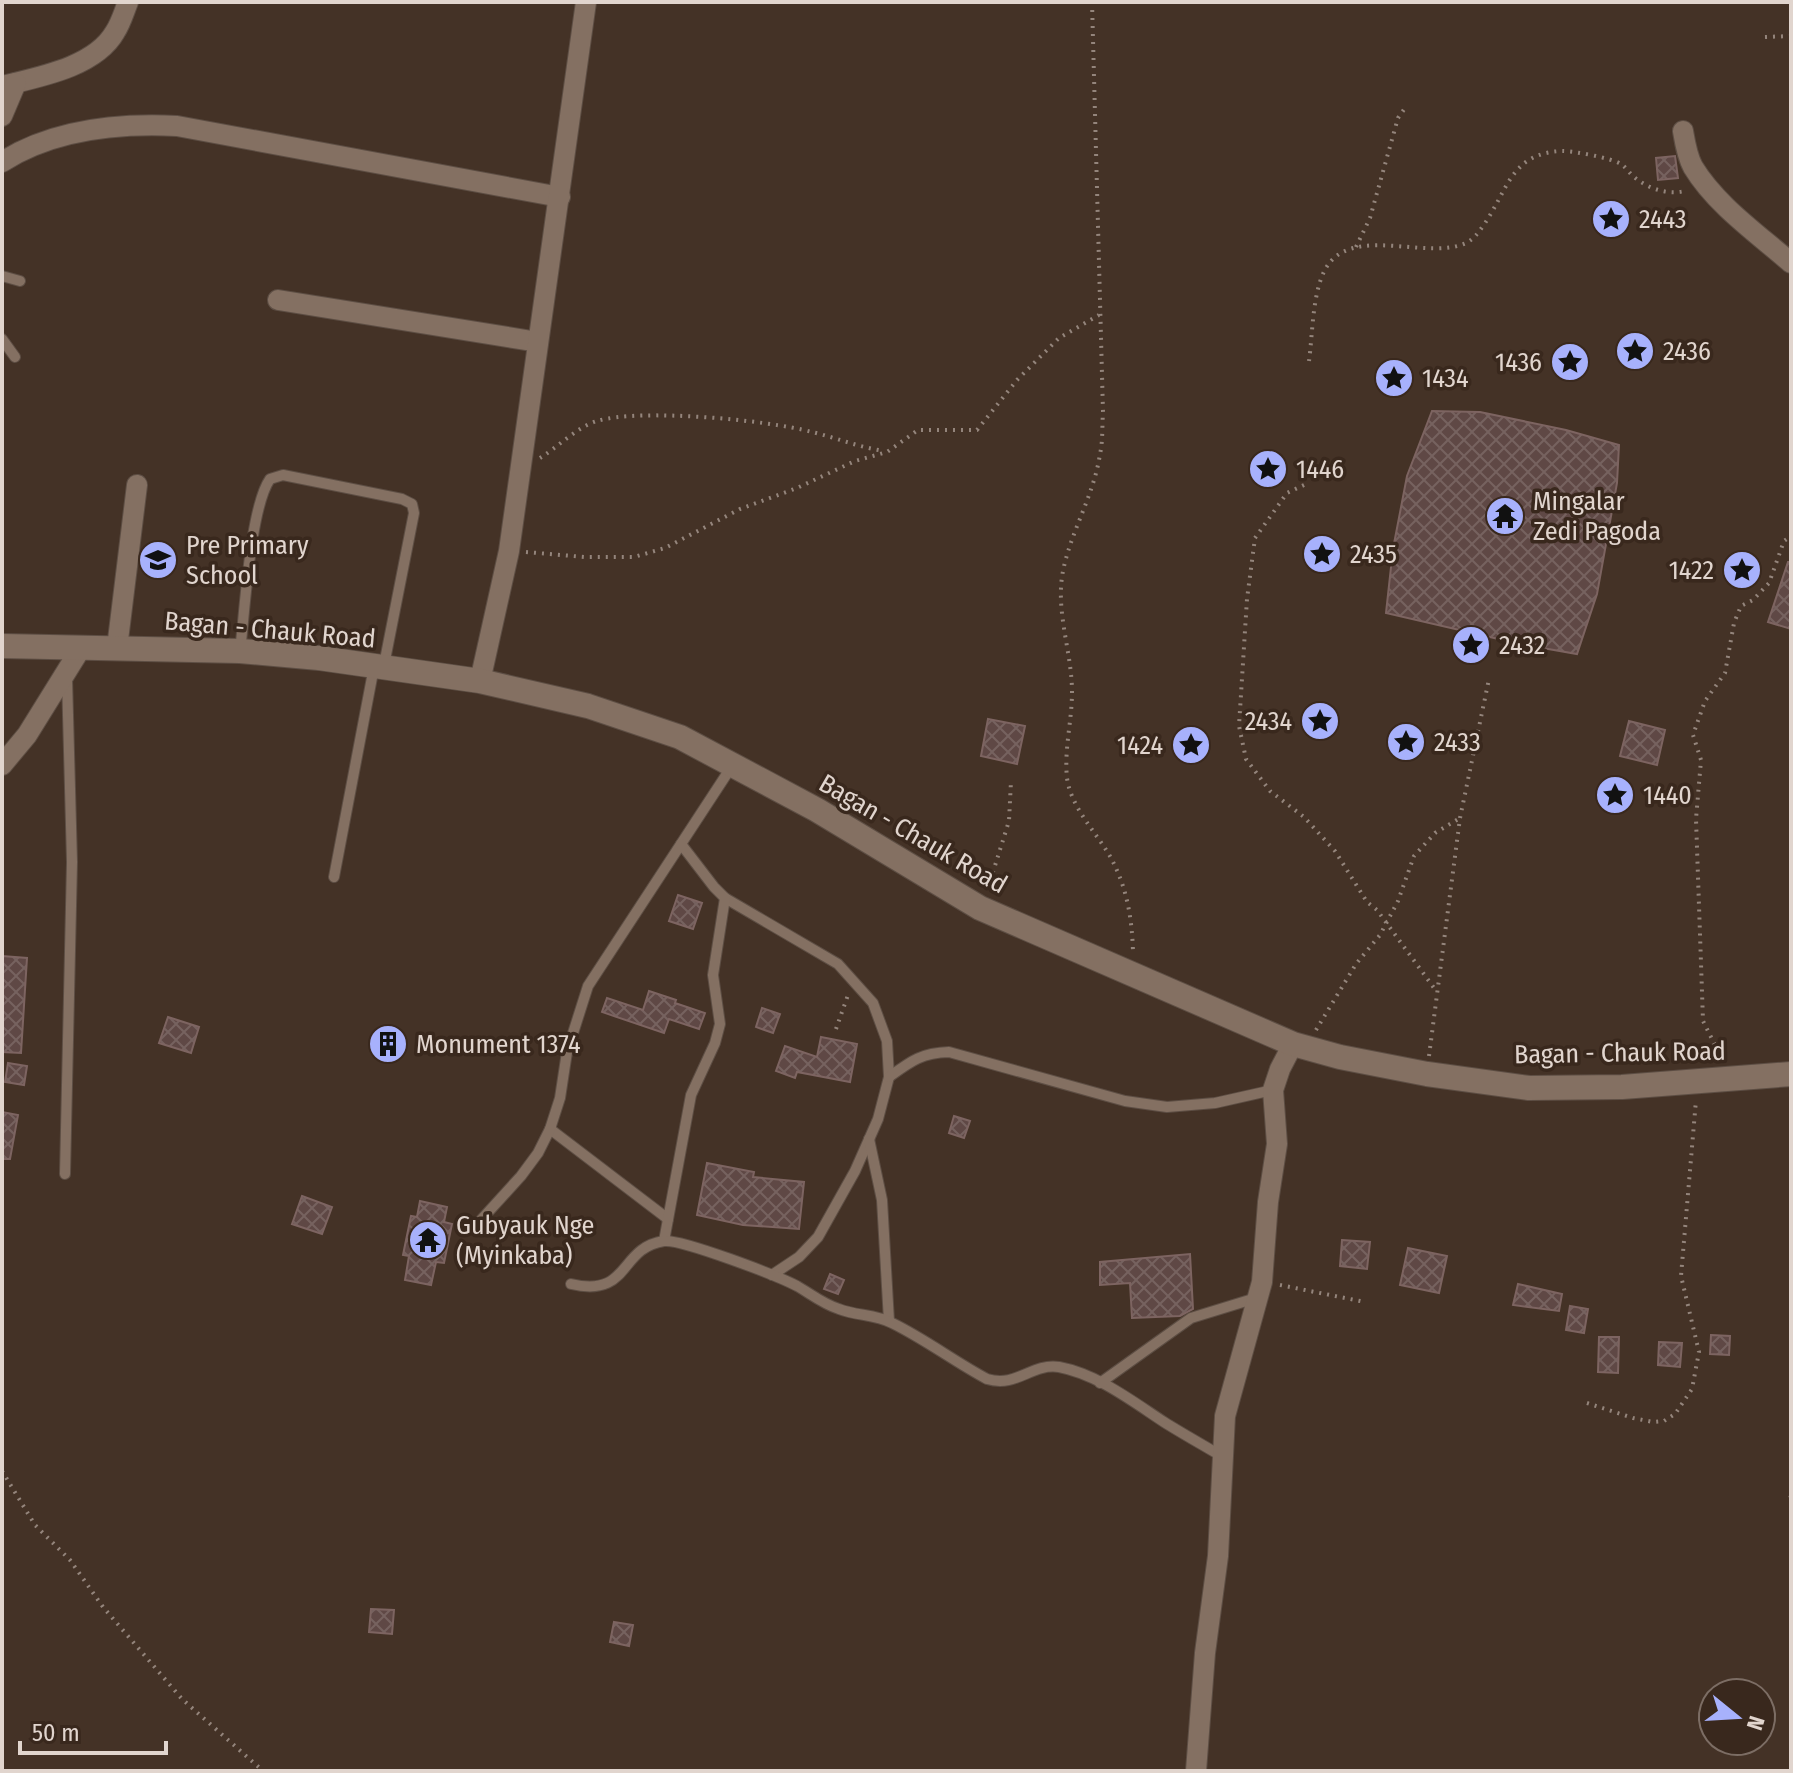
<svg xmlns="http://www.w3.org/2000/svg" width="1793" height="1773" viewBox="0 0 1793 1773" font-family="'Fira Sans Condensed',sans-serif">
  <defs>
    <pattern id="building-cross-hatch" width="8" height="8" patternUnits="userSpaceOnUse" patternTransform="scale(2)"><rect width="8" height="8" fill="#5f4845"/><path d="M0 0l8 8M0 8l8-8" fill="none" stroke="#76625f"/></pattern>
  </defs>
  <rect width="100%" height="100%" fill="#443226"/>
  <!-- building -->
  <g fill="url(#building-cross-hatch)" stroke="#7d6461" stroke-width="2">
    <path d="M1675,156L1678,178L1658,180L1656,158Z"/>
    <path d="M1432,411L1480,412L1566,430L1619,445L1617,483L1597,594L1577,654L1520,644L1386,613L1393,549L1407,476Z"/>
    <path d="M1788,562H1791V629L1768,622Z"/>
    <path d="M988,719L1025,726L1017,764L981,756Z"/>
    <path d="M1629,721L1665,730L1657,765L1620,756Z"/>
    <path d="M678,895L702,903L693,929L669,921Z"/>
    <path d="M2,956L27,958L21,1053L2,1052Z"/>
    <path d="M649,991L676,1000L675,1003L705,1013L699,1029L669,1019L664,1033L602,1012L607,998L643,1010Z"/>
    <path d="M762,1008L780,1014L773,1033L756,1027Z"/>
    <path d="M168,1017L199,1027L191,1053L159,1043Z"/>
    <path d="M381,1030L401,1036L395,1057L374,1051Z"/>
    <path d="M821,1037L857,1044L850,1082L797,1072L795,1078L776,1071L785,1046L817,1057Z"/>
    <path d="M8,1063L27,1066L24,1085L5,1082Z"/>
    <path d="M2,1112L18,1115L10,1159H2Z"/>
    <path d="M954,1116L970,1121L964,1138L949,1133Z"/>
    <path d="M707,1163L754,1172L753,1177L804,1182L799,1229L743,1225L697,1215Z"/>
    <path d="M302,1196L332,1207L322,1234L292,1224Z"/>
    <path d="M420,1201L447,1207L444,1222L452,1224L444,1263L436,1262L431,1285L405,1280L409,1256L403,1255L411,1216L417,1217Z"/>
    <path d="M1342,1240L1370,1242L1367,1269L1340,1266Z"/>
    <path d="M1408,1248L1447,1256L1439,1293L1400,1285Z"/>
    <path d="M1190,1254L1193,1309L1180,1316L1132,1318L1130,1283L1100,1285V1262Z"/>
    <path d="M830,1274L844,1280L838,1294L824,1289Z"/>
    <path d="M1518,1284L1562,1294L1559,1311L1513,1305Z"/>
    <path d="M1570,1306L1588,1309L1584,1333L1566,1330Z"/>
    <path d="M1711,1335L1730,1336L1729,1355L1710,1354Z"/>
    <path d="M1599,1337H1619L1618,1373L1598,1372Z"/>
    <path d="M1659,1342L1682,1343L1680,1367L1658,1365Z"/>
    <path d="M371,1609L394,1610L392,1634L369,1632Z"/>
    <path d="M614,1622L633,1625L629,1646L610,1642Z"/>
  </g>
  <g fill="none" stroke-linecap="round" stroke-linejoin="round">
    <defs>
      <g id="lane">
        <path d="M2,276L20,281"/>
        <path d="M2,339L15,357"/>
        <path d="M240,651C245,611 250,508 270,479L283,475L402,499L412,504L414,513L384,665"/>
        <path d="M334,877L374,667"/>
        <path d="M725,898L838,964L873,1003L887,1041L889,1077L878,1119L855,1171L818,1237L799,1257L772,1275"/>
        <path d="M889,1077C911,1061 921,1053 949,1052L1125,1101L1167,1107L1215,1103L1273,1090"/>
        <path d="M550,1129L668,1219"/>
        <path d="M869,1139L882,1200L889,1321"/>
        <path d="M65,1174L72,862L67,678"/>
        <path d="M480,1221L521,1176L538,1153L550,1129L560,1098L567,1052L588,986L732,766"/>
        <path d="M664,1241L691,1095L715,1043L720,1024L713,975L725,898L714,887L681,844"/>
        <path d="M571,1284C631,1298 618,1248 664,1241C682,1239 778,1276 797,1286C811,1294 823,1304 839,1309C857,1316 875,1314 892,1323C925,1339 955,1362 987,1379C1017,1388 1031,1363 1059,1367C1097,1374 1132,1401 1164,1422C1183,1434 1203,1445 1223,1457"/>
        <path d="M1100,1383L1191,1318L1256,1298"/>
      </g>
      <g id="street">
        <path d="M2,86C39,77 95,67 115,32C121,23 124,12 128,2"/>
        <path d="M2,116L16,83"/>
        <path d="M1683,131C1685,143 1687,156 1693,167C1716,205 1758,234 1791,263"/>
        <path d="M2,162C54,129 117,123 177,126L560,197"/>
        <path d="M278,300L538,342"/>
        <path d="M117,648L137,485"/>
        <path d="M480,681L509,551L586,2"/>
        <path d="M2,765L27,735L81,648"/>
        <path d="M1196,1771L1205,1653L1218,1556L1225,1416L1262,1282L1268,1202L1277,1144L1273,1090L1280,1069L1293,1044"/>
      </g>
      <path id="secondary" d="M2,646L240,651L319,658L480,681L588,706L680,737L817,810L980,908L1293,1044L1340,1057L1427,1074L1529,1088L1622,1087L1791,1074"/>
    </defs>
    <!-- lane casing -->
    <use href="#lane" stroke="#5d4e44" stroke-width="12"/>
    <!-- street casing -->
    <use href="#street" stroke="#5d4e44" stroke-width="22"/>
    <!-- secondary casing -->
    <use href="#secondary" stroke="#5d4e44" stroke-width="26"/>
    <!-- path -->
    <g stroke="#94857c" stroke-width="4" stroke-dasharray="2 6" stroke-linecap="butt">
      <path d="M1092,2L1103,412C1102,426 1103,441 1100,454C1094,495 1071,531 1063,571C1055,611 1072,652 1072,692C1072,721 1064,749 1067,778C1071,808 1097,833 1111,858C1127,888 1132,918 1133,952"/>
      <path d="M1765,37L1791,36"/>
      <path d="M1356,247L1370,218L1398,118L1405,108"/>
      <path d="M1309,361C1313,333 1312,282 1331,261C1361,228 1429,260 1466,243C1474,239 1478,233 1483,226C1508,191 1510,153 1562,151C1574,151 1611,158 1621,164C1626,167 1630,174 1634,177C1649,189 1667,195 1685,191"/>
      <path d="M540,458C558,447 577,427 597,421C640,408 768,420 812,432C837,438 858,447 884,451"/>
      <path d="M1304,485L1287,493L1255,538L1247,599L1239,726L1246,759L1270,791L1304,817L1335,851L1367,902L1377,910L1437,992"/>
      <path d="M526,552L584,557H634L665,548L740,509L797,488L855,461L887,452L918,430H977L1017,380L1059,338L1099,315"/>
      <path d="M988,888L1009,821L1011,781"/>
      <path d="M836,1029L848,995"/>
      <path d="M1316,1030L1356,964L1380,935L1398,901L1414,856L1435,833L1460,818"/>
      <path d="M1429,1056L1460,818L1489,679"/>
      <path d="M1722,1059L1703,1021L1696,819L1701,760L1693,735L1705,701L1725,673L1734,623L1741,606L1753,600L1769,583L1784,541L1791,536"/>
      <path d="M1280,1285L1365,1302"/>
      <path d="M1587,1403L1633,1418L1653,1422L1664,1421L1675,1414L1692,1389L1699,1352L1681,1276L1696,1100"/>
      <path d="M2,1471L35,1525L70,1560L103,1607L182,1699L263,1771"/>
      <path d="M1791,1496L1789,1500L1791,1502"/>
    </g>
    <!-- lane -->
    <use href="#lane" stroke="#847062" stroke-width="10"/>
    <!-- street -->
    <use href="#street" stroke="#847062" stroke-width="20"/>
    <!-- secondary -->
    <use href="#secondary" stroke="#847062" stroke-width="24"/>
  </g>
  <!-- icons -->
  <defs>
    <symbol id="sight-disc" viewBox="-11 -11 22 22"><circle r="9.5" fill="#a7b1fc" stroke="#39281d"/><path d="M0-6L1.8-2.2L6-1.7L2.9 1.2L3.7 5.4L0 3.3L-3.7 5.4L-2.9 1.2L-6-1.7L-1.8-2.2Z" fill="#111"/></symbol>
    <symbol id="temple-disc" viewBox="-11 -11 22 22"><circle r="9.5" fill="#a7b1fc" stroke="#39281d"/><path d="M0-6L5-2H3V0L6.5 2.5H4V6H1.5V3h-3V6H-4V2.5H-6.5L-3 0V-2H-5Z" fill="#111"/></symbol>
    <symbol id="school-disc" viewBox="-11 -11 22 22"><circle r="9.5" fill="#a7b1fc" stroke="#39281d"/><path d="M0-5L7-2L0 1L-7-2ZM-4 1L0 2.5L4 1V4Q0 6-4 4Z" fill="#111"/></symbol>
    <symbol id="building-disc" viewBox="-11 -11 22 22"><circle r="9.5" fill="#a7b1fc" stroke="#39281d"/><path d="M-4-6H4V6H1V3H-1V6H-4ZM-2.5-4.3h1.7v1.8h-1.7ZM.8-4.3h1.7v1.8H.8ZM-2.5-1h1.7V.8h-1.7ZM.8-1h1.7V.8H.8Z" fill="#111"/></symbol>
  </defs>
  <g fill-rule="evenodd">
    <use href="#sight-disc" x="1589" y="197" width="44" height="44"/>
    <use href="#sight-disc" x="1613" y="329" width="44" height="44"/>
    <use href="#sight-disc" x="1548" y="340" width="44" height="44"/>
    <use href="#sight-disc" x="1372" y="356" width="44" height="44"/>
    <use href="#sight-disc" x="1246" y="447" width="44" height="44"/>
    <use href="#temple-disc" x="1483" y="494" width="44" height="44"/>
    <use href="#sight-disc" x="1300" y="532" width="44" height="44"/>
    <use href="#school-disc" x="136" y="538" width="44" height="44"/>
    <use href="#sight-disc" x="1720" y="548" width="44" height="44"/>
    <use href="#sight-disc" x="1449" y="623" width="44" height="44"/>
    <use href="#sight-disc" x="1298" y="699" width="44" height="44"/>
    <use href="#sight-disc" x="1384" y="720" width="44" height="44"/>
    <use href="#sight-disc" x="1169" y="723" width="44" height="44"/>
    <use href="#sight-disc" x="1593" y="773" width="44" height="44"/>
    <use href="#building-disc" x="366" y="1022" width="44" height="44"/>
    <use href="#temple-disc" x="406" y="1218" width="44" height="44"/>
  </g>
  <g text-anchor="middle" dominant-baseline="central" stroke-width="7" stroke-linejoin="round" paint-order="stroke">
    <!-- poi labels -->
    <g font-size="26" fill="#e1d5ce" stroke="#39281d" text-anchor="start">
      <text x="1639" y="219">2443</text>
      <text x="1663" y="351">2436</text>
      <text x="1542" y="362" text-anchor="end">1436</text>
      <text x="1422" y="378">1434</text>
      <text x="1296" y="469">1446</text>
      <text x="1533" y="501">Mingalar<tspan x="1533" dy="30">Zedi Pagoda</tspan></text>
      <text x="186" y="545">Pre Primary<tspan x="186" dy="30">School</tspan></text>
      <text x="1350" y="554">2435</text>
      <text x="1714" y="570" text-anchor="end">1422</text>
      <text x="1499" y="645">2432</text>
      <text x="1292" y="721" text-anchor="end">2434</text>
      <text x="1434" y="742">2433</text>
      <text x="1163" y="745" text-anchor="end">1424</text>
      <text x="1643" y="795">1440</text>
      <text x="416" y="1044">Monument 1374</text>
      <text x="456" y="1225">Gubyauk Nge<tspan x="456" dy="30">(Myinkaba)</tspan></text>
    </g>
    <!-- street labels -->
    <g font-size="26" fill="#e1d5ce" stroke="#39281d">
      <text transform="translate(270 630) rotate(5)">Bagan - Chauk Road</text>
      <text transform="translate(913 834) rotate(30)">Bagan - Chauk Road</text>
      <text transform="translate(1620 1053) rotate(-1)">Bagan - Chauk Road</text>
    </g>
  </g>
  <!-- border -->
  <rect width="1793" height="1773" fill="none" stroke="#e1d5ce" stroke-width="8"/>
  <!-- north arrow -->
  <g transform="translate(1737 1717) rotate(108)"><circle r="38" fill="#39281d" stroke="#7c6d64" stroke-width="2"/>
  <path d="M0-6L14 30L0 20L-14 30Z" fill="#a7b1fc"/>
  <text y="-12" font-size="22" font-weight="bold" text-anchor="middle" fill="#e1d5ce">N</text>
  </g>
  <!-- scale -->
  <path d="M20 1741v12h146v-12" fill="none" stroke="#e1d5ce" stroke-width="4"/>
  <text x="32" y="1741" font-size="24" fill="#e1d5ce" stroke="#39281d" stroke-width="6" paint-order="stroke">50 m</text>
</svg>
